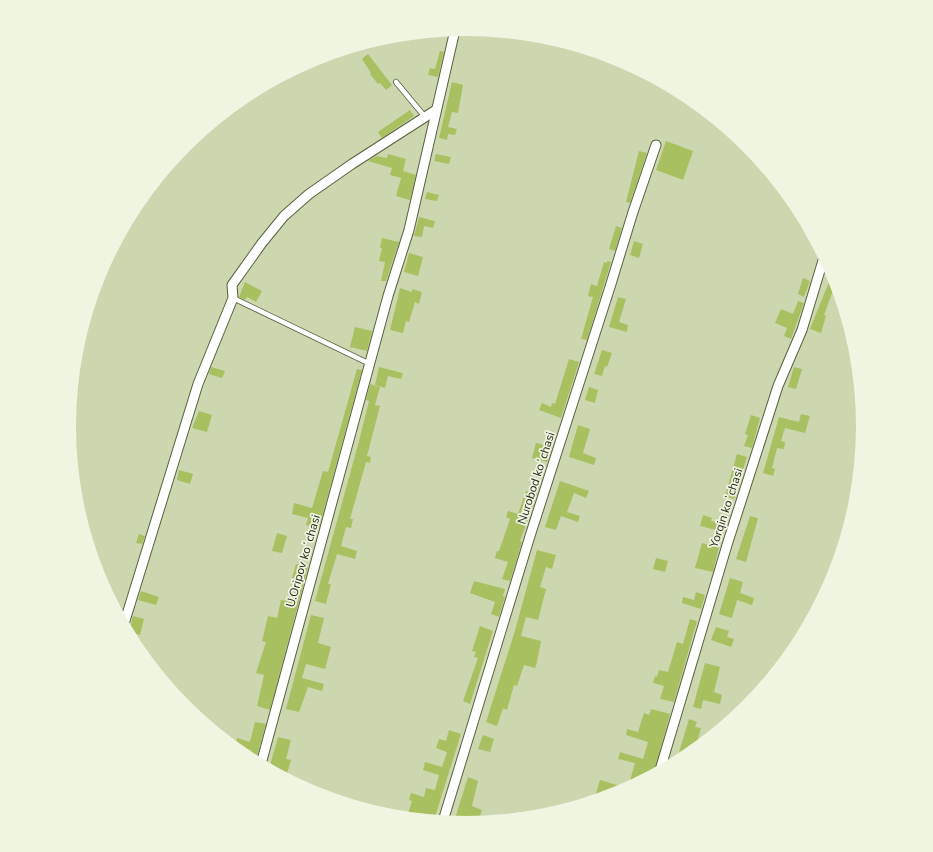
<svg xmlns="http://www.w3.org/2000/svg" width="933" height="852" viewBox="0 0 933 852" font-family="'Nunito Sans',sans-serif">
  <rect width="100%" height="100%" fill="#ccd7b0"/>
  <!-- building -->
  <g fill="#a8c060">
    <path d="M440,51L444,52L438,77L428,75L430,68L435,69Z"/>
    <path d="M368,54L392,85L386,90L380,83L378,84L370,74L371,73L362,59Z"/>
    <path d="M452,82L463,85L458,113L452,112L448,127L457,129L455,135L448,134L447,140L439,138Z"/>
    <path d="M410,110L414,116L382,138L378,132Z"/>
    <path d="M666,141L693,151L683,180L656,170Z"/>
    <path d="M639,151L647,153L630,203L626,202Z"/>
    <path d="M388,154L406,159L403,171L416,175L410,200L396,196L401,178L390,175L392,168L368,161L376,156L387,158Z"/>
    <path d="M436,154L451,157L449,164L434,161Z"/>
    <path d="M427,192L439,195L437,201L425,199Z"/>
    <path d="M419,217L435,221L433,228L424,226L422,237L414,236Z"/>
    <path d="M616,226L622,228L615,251L609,249Z"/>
    <path d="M382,238L399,242L386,281H381L385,262L379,261L382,248H380Z"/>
    <path d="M634,241L643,244L639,258L630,255Z"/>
    <path d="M409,253L423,257L418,276L404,272Z"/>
    <path d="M607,261L611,262L587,340L581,339L593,297L588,296L591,284L597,286L604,262L607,263Z"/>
    <path d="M831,277L835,278L836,282L824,315L826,316L821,333L810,329Z"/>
    <path d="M803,278L810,281L804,297L798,294Z"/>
    <path d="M245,282L262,291L256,302L247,297L245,300L239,297Z"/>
    <path d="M400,288L412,292V289L422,292L419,304L415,302L409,322L406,321L403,333L390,330Z"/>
    <path d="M618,297L626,299L619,322L628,325L627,332L609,327Z"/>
    <path d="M798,301L804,303L791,339L784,336L787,328L775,323L781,309L793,314Z"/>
    <path d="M355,327L372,331L367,351L350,347Z"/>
    <path d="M602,350L612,353L607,367L605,366L602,376L594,374Z"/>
    <path d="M569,359L579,362L561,418L539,410L542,403L551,407L552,403L555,404Z"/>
    <path d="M211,367L225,371L222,378L209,374Z"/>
    <path d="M379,367L403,373L401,379L388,376L385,388L375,385Z"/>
    <path d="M794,367L802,369L796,389L788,387Z"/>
    <path d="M357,369L362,370L319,528L306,525L308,518L292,514L294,503L312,508L323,471L328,472Z"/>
    <path d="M370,384L380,387L375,405L380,406L367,456L371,457L370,463L366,462L350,519H353L351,528L346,527L341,546L357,551L355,559L337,554L328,584H331L326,604L315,601L359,441L369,401L366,400Z"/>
    <path d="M589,387L598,390L595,403L585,400Z"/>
    <path d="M199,411L212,415L207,432L192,428Z"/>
    <path d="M801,414L810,416L805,433L785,428L781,441L785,442L784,449L777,448L772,468L775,469L773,476L763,473L779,417L799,422Z"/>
    <path d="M751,415L760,418L752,448L744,446L748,435L745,434Z"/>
    <path d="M578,425L590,429L583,453L596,458L594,465L569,457Z"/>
    <path d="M545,441L553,443L547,462L532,458L536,443L544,445Z"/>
    <path d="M737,454L747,457L734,499L725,496Z"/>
    <path d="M179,470L193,474L190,484L177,480Z"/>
    <path d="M560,481L589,491L586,498L574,493L567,512L580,516L578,522L561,516L556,530L545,527Z"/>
    <path d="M526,491L537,494L520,541L522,542L510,581L502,579L508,562L495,558L497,551H499L510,519L506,517L508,511L518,514Z"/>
    <path d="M703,515L712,518L711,521L726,525L724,532L700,526Z"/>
    <path d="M750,516L758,518L746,562L736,559Z"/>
    <path d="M277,533L287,536L282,553L272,551Z"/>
    <path d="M139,534L145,536L142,544L136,543Z"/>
    <path d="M702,543L719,547L713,572L695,568Z"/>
    <path d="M537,550L556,555L552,569L546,567L540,587L546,589L538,620L526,617L521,636L541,641L537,662L535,668L524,665L517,686L514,685L507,710L503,708L497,726L486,722L514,634Z"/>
    <path d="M656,558L668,561L665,572L653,569Z"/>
    <path d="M296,564L308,567L270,710L257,706L264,675L256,673L266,642L262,641L268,616L277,618L281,600L292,602L298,579L292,578Z"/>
    <path d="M730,578L743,582L740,593L754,598L752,605L737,600L732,618L719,614Z"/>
    <path d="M474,581L505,589L503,596L505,597L499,617L491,614L495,602L470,593Z"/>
    <path d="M141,591L159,597L156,605L138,600Z"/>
    <path d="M696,592L705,595L701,609L682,603L683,597L694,600Z"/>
    <path d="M311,615L324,618L318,643L331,647L325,669L306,664L302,678L324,684L322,691L308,687L299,712L286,709Z"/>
    <path d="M133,616L144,619L140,635L129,632Z"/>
    <path d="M690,619L697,621L674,702L660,699L664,686L653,683L655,676L657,677L659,670L668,672L677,642L683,644Z"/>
    <path d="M480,626L493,631L470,704L463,701L478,658L474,657L476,652L472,651Z"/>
    <path d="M716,627L729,631L727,637L734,639L731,647L711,640Z"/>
    <path d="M705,663L720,667L714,692L722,695L720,704L703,700L701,709L693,707Z"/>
    <path d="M651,709L670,714L654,774L628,788L635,763L618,759L620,752L643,759L648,742L626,735L627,729L638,732L644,713L649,715Z"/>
    <path d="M689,719L697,722L695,727L701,728L696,747L690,746L687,756L676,762Z"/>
    <path d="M255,722L266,724L256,759L249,757L251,750L235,746L237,738L250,742Z"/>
    <path d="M449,730L461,734L434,820L407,817L412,801L409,800L411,793L424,797L426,788L435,790L439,775L423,770L425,762L442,767L447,752L436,748L439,739L446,741Z"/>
    <path d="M483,735L494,739L490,752L478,749Z"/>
    <path d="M278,737L291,740L286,759L291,760L286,777L269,769Z"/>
    <path d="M468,777L478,781L472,806L482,810L478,822L469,819L468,823L454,822Z"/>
    <path d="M600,780L627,788L619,793L612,791L611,795L594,800Z"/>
  </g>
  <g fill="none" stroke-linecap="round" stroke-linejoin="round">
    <defs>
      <g id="service">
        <path d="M396,82L425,117"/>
        <path d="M233,298L370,364"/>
      </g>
      <g id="minor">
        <path d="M124,624L198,384L233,298L232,285L262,243L284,216L309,194L352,164L436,110"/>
        <path d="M261,764L388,296L409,230L455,30"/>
        <path d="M660,770L727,545L778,386L802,330L824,257"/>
        <path d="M443,821L530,536L610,287L633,212L656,145"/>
      </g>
    </defs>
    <!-- service casing -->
    <use href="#service" stroke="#58613f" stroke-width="6"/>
    <!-- minor casing -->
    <use href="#minor" stroke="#58613f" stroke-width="11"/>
    <!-- service -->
    <use href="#service" stroke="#fff" stroke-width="4.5"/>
    <!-- minor -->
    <use href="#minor" stroke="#fff" stroke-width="9"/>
  </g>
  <g text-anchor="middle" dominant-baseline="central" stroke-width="3.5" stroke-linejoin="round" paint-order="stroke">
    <!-- street labels -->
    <g font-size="12" fill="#262a1b" stroke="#eff5e1">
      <text transform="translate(536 478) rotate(-72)">Nurobod koʻchasi</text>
      <text transform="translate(726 508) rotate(-72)">Yorqin koʻchasi</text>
      <text transform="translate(303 561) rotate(-74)">U.Oripov koʻchasi</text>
    </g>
  </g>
  <!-- crop -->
  <path d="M0 0H933V852H0ZM76 426a390 390 0 1 1 780 0a390 390 0 1 1-780 0Z" fill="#eff5e1" fill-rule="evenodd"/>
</svg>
